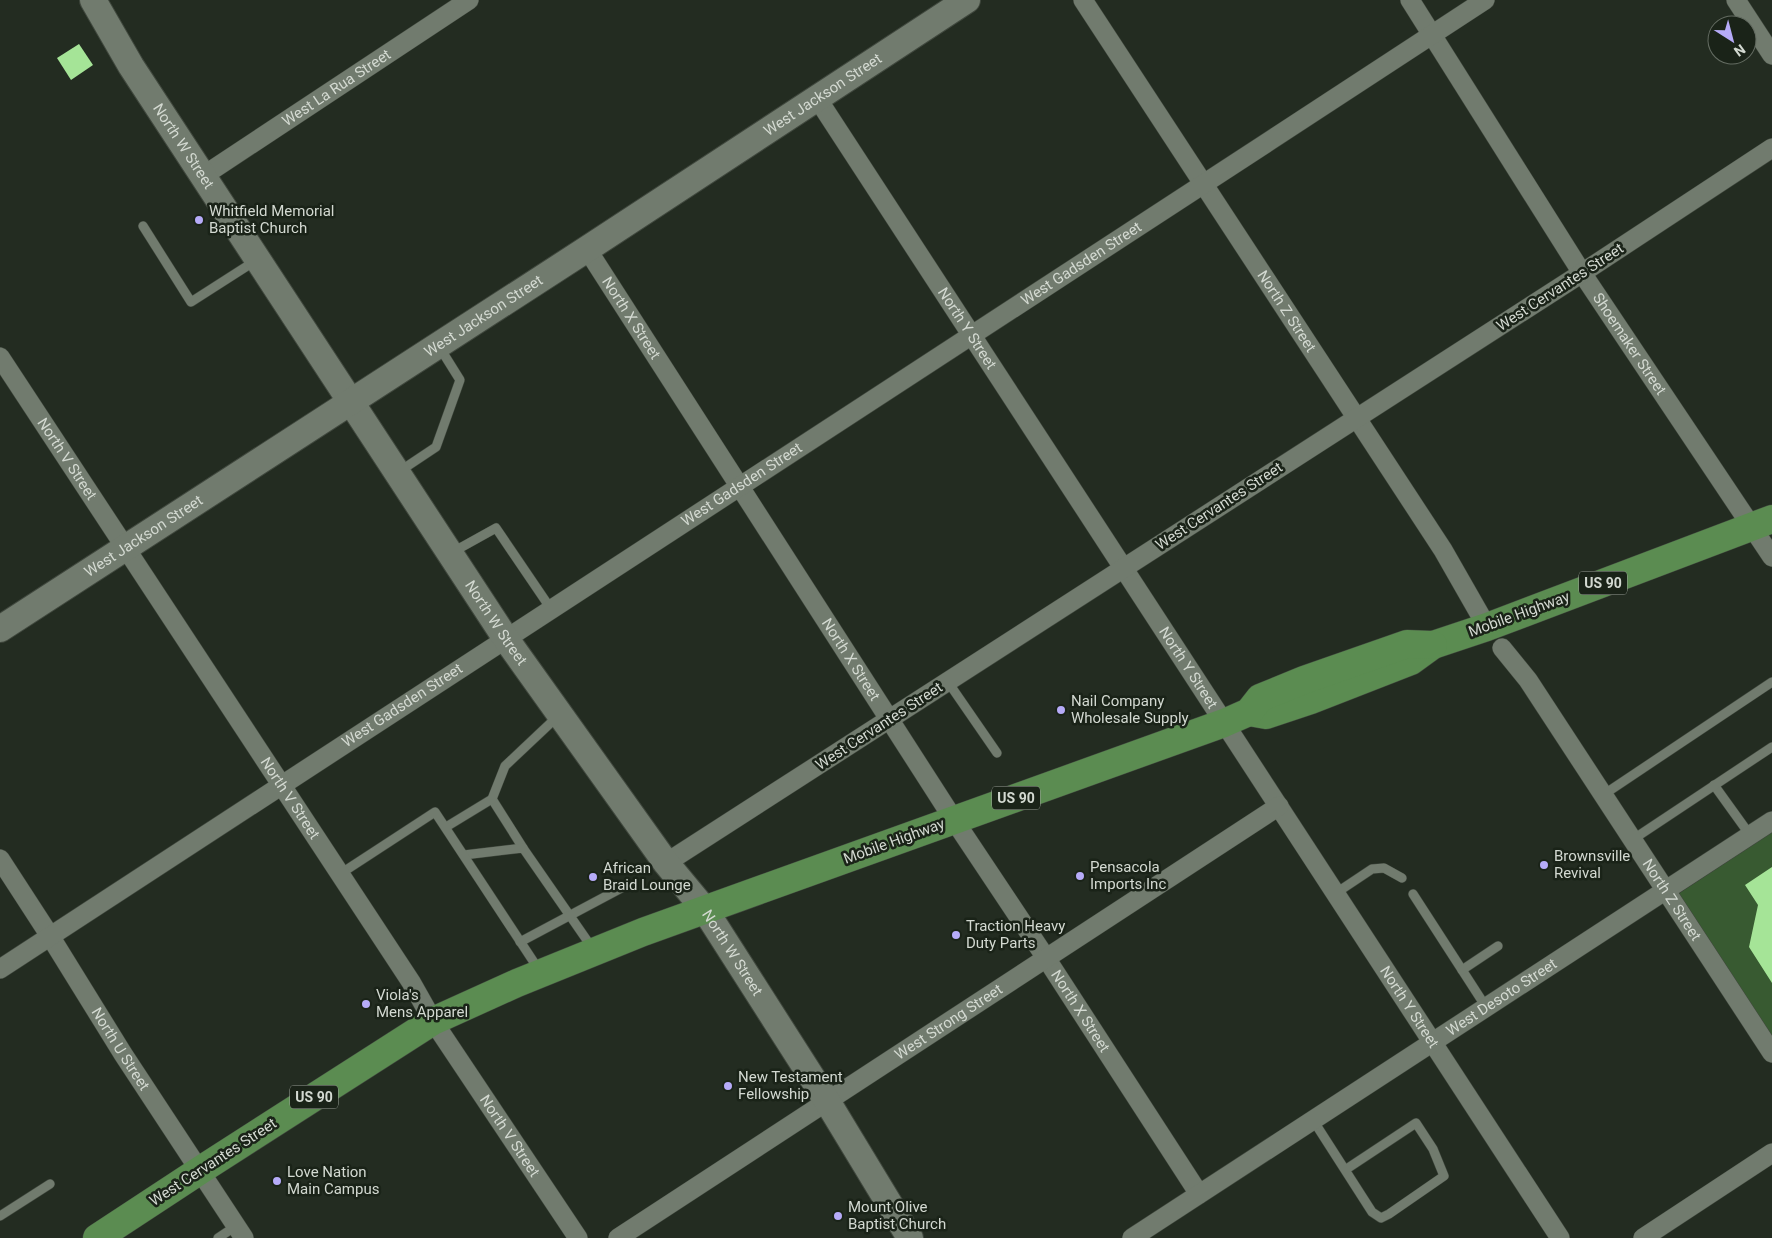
<svg xmlns="http://www.w3.org/2000/svg" width="1772" height="1238" viewBox="0 0 1772 1238" font-family="Roboto,sans-serif">
  <rect width="100%" height="100%" fill="#232c21"/>
  <!-- green -->
  <path fill="#385a31" d="M1772,832V1037L1678,894Z"/>
  <!-- building -->
  <g fill="#a5e497">
    <path d="M79,44L93,65L71,80L57,58Z"/>
    <path d="M1772,867V983L1749,947L1758,905L1745,885Z"/>
  </g>
  <g fill="none" stroke-linecap="round" stroke-linejoin="round">
    <defs>
      <g id="lane">
        <path d="M143,226L191,302L255,261"/>
        <path d="M400,471L436,447L460,380L440,348"/>
        <path d="M451,553L496,528L551,609"/>
        <path d="M948,682L997,753"/>
        <path d="M1714,785L1750,835"/>
        <path d="M1603,795L1772,682"/>
        <path d="M492,799L523,848"/>
        <path d="M446,827L492,799L505,766L558,716"/>
        <path d="M1632,840L1772,747"/>
        <path d="M464,855L523,848L593,949"/>
        <path d="M340,874L435,812L539,970"/>
        <path d="M1336,893L1372,869L1384,868L1402,878"/>
        <path d="M1413,894L1486,1007"/>
        <path d="M520,942L627,885"/>
        <path d="M1462,970L1498,946"/>
        <path d="M1313,1120L1372,1212L1381,1218L1389,1214L1444,1176L1433,1149L1416,1123L1345,1170"/>
        <path d="M0,1216L50,1184"/>
        <path d="M218,1238L236,1226"/>
      </g>
      <g id="street">
        <path id="s1" d="M1083,0L1443,550L1487,627"/>
        <path id="s2" d="M1410,0L1582,273L1772,557"/>
        <path d="M1736,0L1772,55"/>
        <path id="s3" d="M817,98L1560,1238"/>
        <path id="s4" d="M203,176L469,0"/>
        <path id="s5" d="M587,249L954,820L1046,958L1199,1194"/>
        <path id="s6" d="M0,357L411,982L433,1021L578,1238"/>
        <path id="s7" d="M1502,648L1528,680L1772,1053"/>
        <path id="s8" d="M0,859L50,936L123,1054L244,1238"/>
        <path d="M666,863L1582,273L1772,148"/>
        <path id="s9" d="M0,969C494,643 991,324 1485,0"/>
        <path id="s10" d="M618,1238L1279,806"/>
        <path id="s11" d="M1132,1238L1772,821"/>
        <path d="M1643,1238L1772,1153"/>
      </g>
      <g id="secondary">
        <path id="s12" d="M93,0L131,66L506,639L666,863L705,910L827,1101L910,1238"/>
        <path id="s13" d="M0,629L587,249L967,0"/>
      </g>
      <g id="primary">
        <path d="M1249,712L1266,715L1311,700L1411,661L1433,645L1487,627L1772,519"/>
        <path d="M97,1238L199,1171L433,1021L517,983L643,932L1224,723L1249,712L1260,698L1304,680L1407,644L1433,645"/>
      </g>
    </defs>
    <!-- lane casing -->
    <use href="#lane" stroke="#40483e" stroke-width="10"/>
    <!-- street casing -->
    <use href="#street" stroke="#40483e" stroke-width="20"/>
    <!-- secondary casing -->
    <use href="#secondary" stroke="#40483e" stroke-width="28"/>
    <!-- primary casing -->
    <use href="#primary" stroke="#40483e" stroke-width="29"/>
    <!-- lane -->
    <use href="#lane" stroke="#717b6e" stroke-width="9"/>
    <!-- street -->
    <use href="#street" stroke="#717b6e" stroke-width="19"/>
    <!-- secondary -->
    <use href="#secondary" stroke="#717b6e" stroke-width="26"/>
    <!-- primary -->
    <use href="#primary" stroke="#5b8c51" stroke-width="28"/>
  </g>
  <!-- markers -->
  <g fill="#b6abf8" stroke="#1a2318" stroke-width="2">
    <circle cx="199" cy="220" r="5"/>
    <circle cx="1061" cy="710" r="5"/>
    <circle cx="1544" cy="865" r="5"/>
    <circle cx="1080" cy="876" r="5"/>
    <circle cx="593" cy="877" r="5"/>
    <circle cx="956" cy="935" r="5"/>
    <circle cx="366" cy="1004" r="5"/>
    <circle cx="728" cy="1086" r="5"/>
    <circle cx="277" cy="1181" r="5"/>
    <circle cx="838" cy="1216" r="5"/>
  </g>
  <g text-anchor="middle" dominant-baseline="central" stroke-width="5" stroke-linejoin="round" paint-order="stroke">
    <!-- shield labels -->
    <g fill="#1a2318" stroke="#9ca29a" stroke-width="1">
      <rect x="1579" y="571.5" width="48" height="23" rx="4"/>
      <rect x="992" y="786.5" width="48" height="23" rx="4"/>
      <rect x="290" y="1085.5" width="48" height="23" rx="4"/>
    </g>
    <g font-size="14" font-weight="bold" fill="#d3d9d1">
      <text x="1603" y="583">US 90</text>
      <text x="1016" y="798">US 90</text>
      <text x="314" y="1097">US 90</text>
    </g>
    <!-- street labels -->
    <g font-size="15" fill="#d3d9d1" stroke="#1a2318">
      <text stroke="none"><textPath href="#s4" startOffset="160">West La Rua Street</textPath></text>
      <text stroke="none"><textPath href="#s13" startOffset="981">West Jackson Street</textPath></text>
      <text stroke="none"><textPath href="#s12" startOffset="172">North W Street</textPath></text>
      <text stroke="none"><textPath href="#s9" startOffset="1291">West Gadsden Street</textPath></text>
      <text transform="translate(1560 287) rotate(-33)">West Cervantes Street</text>
      <text stroke="none"><textPath href="#s1" startOffset="372">North Z Street</textPath></text>
      <text stroke="none"><textPath href="#s13" startOffset="576">West Jackson Street</textPath></text>
      <text stroke="none"><textPath href="#s5" startOffset="82">North X Street</textPath></text>
      <text stroke="none"><textPath href="#s3" startOffset="275">North Y Street</textPath></text>
      <text stroke="none"><textPath href="#s2" startOffset="408">Shoemaker Street</textPath></text>
      <text stroke="none"><textPath href="#s6" startOffset="122">North V Street</textPath></text>
      <text stroke="none"><textPath href="#s9" startOffset="886">West Gadsden Street</textPath></text>
      <text transform="translate(1219 506) rotate(-33)">West Cervantes Street</text>
      <text stroke="none"><textPath href="#s13" startOffset="171">West Jackson Street</textPath></text>
      <text transform="translate(1519 614) rotate(-20)">Mobile Highway</text>
      <text stroke="none"><textPath href="#s12" startOffset="742">North W Street</textPath></text>
      <text stroke="none"><textPath href="#s5" startOffset="488">North X Street</textPath></text>
      <text stroke="none"><textPath href="#s3" startOffset="680">North Y Street</textPath></text>
      <text stroke="none"><textPath href="#s9" startOffset="481">West Gadsden Street</textPath></text>
      <text transform="translate(879 726) rotate(-33)">West Cervantes Street</text>
      <text stroke="none"><textPath href="#s6" startOffset="528">North V Street</textPath></text>
      <text transform="translate(894 841) rotate(-20)">Mobile Highway</text>
      <text stroke="none"><textPath href="#s7" startOffset="304">North Z Street</textPath></text>
      <text stroke="none"><textPath href="#s12" startOffset="1148">North W Street</textPath></text>
      <text stroke="none"><textPath href="#s11" startOffset="441">West Desoto Street</textPath></text>
      <text stroke="none"><textPath href="#s3" startOffset="1085">North Y Street</textPath></text>
      <text stroke="none"><textPath href="#s5" startOffset="908">North X Street</textPath></text>
      <text stroke="none"><textPath href="#s10" startOffset="395">West Strong Street</textPath></text>
      <text stroke="none"><textPath href="#s8" startOffset="225">North U Street</textPath></text>
      <text stroke="none"><textPath href="#s6" startOffset="931">North V Street</textPath></text>
      <text transform="translate(213 1162) rotate(-33)">West Cervantes Street</text>
    </g>
    <!-- poi labels -->
    <g font-size="15" fill="#d3d9d1" stroke="#1a2318" text-anchor="start">
      <text x="209" y="211">Whitfield Memorial<tspan x="209" dy="17">Baptist Church</tspan></text>
      <text x="1071" y="701">Nail Company<tspan x="1071" dy="17">Wholesale Supply</tspan></text>
      <text x="1554" y="856">Brownsville<tspan x="1554" dy="17">Revival</tspan></text>
      <text x="1090" y="867">Pensacola<tspan x="1090" dy="17">Imports Inc</tspan></text>
      <text x="603" y="868">African<tspan x="603" dy="17">Braid Lounge</tspan></text>
      <text x="966" y="926">Traction Heavy<tspan x="966" dy="17">Duty Parts</tspan></text>
      <text x="376" y="995">Viola's<tspan x="376" dy="17">Mens Apparel</tspan></text>
      <text x="738" y="1077">New Testament<tspan x="738" dy="17">Fellowship</tspan></text>
      <text x="287" y="1172">Love Nation<tspan x="287" dy="17">Main Campus</tspan></text>
      <text x="848" y="1207">Mount Olive<tspan x="848" dy="17">Baptist Church</tspan></text>
    </g>
  </g>
  <!-- north arrow -->
  <g transform="translate(1732 40) rotate(144)"><circle r="24" fill="#1a2318" stroke="#646c62"/>
  <path d="M0-4L9 19L0 12L-9 19Z" fill="#b6abf8"/>
  <text y="-8" font-size="14" font-weight="bold" text-anchor="middle" fill="#d3d9d1">N</text>
  </g>
</svg>
